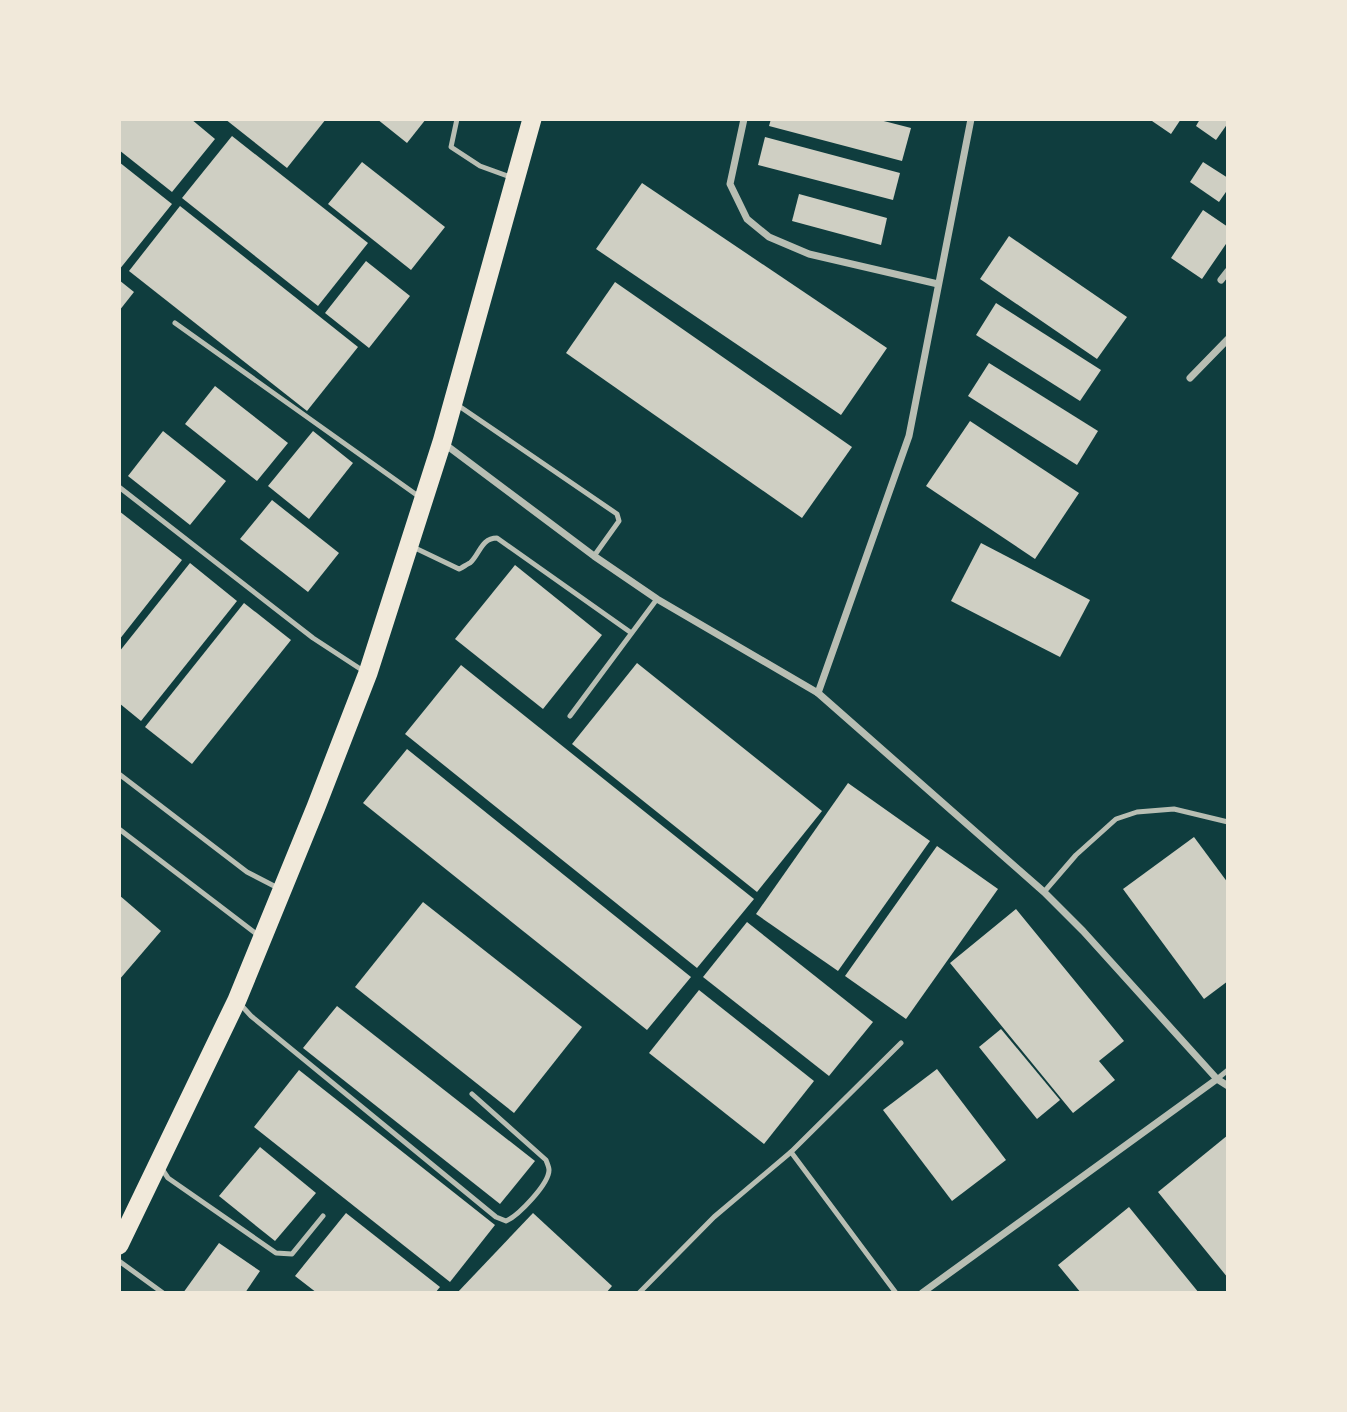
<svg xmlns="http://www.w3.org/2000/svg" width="1347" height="1412" viewBox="0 0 1347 1412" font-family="'Open Sans',sans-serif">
  <rect width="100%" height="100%" fill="#0f3d3e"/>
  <!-- building -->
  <g fill="#cfcfc3">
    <path d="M119,119H191L215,139L172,192L119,150Z"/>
    <path d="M225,119H326L287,168Z"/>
    <path d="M377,119H426L407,143Z"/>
    <path d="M771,119H876L911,128L902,161L769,126Z"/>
    <path d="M1154,119H1181L1171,134L1152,121Z"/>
    <path d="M1200,119H1228V123L1216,140L1196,126Z"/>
    <path d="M232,136L368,243L318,306L182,198Z"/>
    <path d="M765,137L900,173L893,200L758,165Z"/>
    <path d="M119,162L172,204L119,270Z"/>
    <path d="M362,162L445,227L411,270L328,204Z"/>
    <path d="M1203,162L1228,178V189L1219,202L1190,182Z"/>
    <path d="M642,183L887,348L841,415L596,249Z"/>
    <path d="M799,194L887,218L881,245L792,221Z"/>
    <path d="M180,206L358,347L307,411L129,271Z"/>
    <path d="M1203,210L1228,227V241L1202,279L1171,258Z"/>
    <path d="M1009,236L1127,317L1097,359L980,279Z"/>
    <path d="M366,261L410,296L369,348L325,313Z"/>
    <path d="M119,280L134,292L119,311Z"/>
    <path d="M615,282L852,447L802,518L566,353Z"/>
    <path d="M996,303L1101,370L1080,401L976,335Z"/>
    <path d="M989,363L1098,431L1077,465L968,396Z"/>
    <path d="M215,386L288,443L257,481L185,424Z"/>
    <path d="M970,421L1079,493L1035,559L926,486Z"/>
    <path d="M163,431L226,481L190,525L128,476Z"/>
    <path d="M313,431L353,463L309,519L268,486Z"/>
    <path d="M272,500L339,553L308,592L240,539Z"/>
    <path d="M119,511L182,560L119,640Z"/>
    <path d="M981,543L1090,600L1060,657L951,601Z"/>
    <path d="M190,563L237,601L141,721L119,703V652Z"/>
    <path d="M515,565L602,635L543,709L455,639Z"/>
    <path d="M244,603L291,640L192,764L145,727Z"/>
    <path d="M637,663L822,811L757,892L572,744Z"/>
    <path d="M461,665L754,899L697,968L405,734Z"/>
    <path d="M407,749L691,977L647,1030L363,803Z"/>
    <path d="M848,783L930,841L838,971L756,914Z"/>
    <path d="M1194,837L1228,883V981L1204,999L1123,889Z"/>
    <path d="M937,846L998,889L906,1019L845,976Z"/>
    <path d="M119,895L161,931L119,980Z"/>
    <path d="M423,902L582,1027L514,1113L355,987Z"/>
    <path d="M1016,909L1124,1041L1099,1061L1115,1080L1073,1113L950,963Z"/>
    <path d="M747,922L873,1022L829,1076L703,977Z"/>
    <path d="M699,990L814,1081L764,1144L649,1053Z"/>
    <path d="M337,1006L535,1161L500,1204L303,1048Z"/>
    <path d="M1001,1029L1060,1100L1037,1119L979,1047Z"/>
    <path d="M937,1069L1006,1160L952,1201L883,1110Z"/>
    <path d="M299,1070L495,1225L450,1282L254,1127Z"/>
    <path d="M1228,1135V1278L1158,1192Z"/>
    <path d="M260,1147L316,1193L275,1241L219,1196Z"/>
    <path d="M1129,1207L1199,1293H1081L1058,1265Z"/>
    <path d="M346,1213L440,1287L435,1293H317L295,1276Z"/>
    <path d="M533,1213L612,1286L606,1293H457Z"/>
    <path d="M219,1243L260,1271L245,1293H183Z"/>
  </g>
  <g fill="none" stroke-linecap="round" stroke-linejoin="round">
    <!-- service -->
    <g stroke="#b8beb3" stroke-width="5">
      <path d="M457,119L451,147L480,166L513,178"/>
      <path d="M175,323L421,498"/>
      <path d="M456,404L617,514L619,521L594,556"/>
      <path d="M119,487L313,638L365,672"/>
      <path d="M413,547L459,569C460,569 469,563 470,563C480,554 481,538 497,538L630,632"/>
      <path d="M570,716L657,599"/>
      <path d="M119,774L247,872L278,888"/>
      <path d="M119,829L259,936"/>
      <path d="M1044,892L1076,855L1116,819L1137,812L1174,809L1228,822"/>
      <path d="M241,1005L251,1016L496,1217L506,1221C518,1216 549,1184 549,1170C549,1167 547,1163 546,1160L472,1094"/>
      <path d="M1217,1079L1228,1070"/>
      <path d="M162,1169L168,1178L276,1253L292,1254L323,1216"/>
      <path d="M119,1261L163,1293"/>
      <path d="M639,1293L714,1217L791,1152"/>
      <path d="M896,1293L791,1152L901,1043"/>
    </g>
    <!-- minor -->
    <g stroke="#b8beb3" stroke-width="7">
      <path d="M744,119L730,184L747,219L769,237L809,254L938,284"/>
      <path d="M1221,280L1228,271"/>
      <path d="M1190,378L1228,339"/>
      <path d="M442,442L594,556L657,599L818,693L1044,892L1083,931L1217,1079L1228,1086"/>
      <path d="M818,693L909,436L971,119"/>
      <path d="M922,1293L1217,1079"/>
    </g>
    <!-- trunk -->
    <path stroke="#f1e9da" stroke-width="19" d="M119,1245L237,1000L316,807L368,673L442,442L532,119"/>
  </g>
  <!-- border -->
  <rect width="1347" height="1412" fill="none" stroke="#f1e9da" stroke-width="242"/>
</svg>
